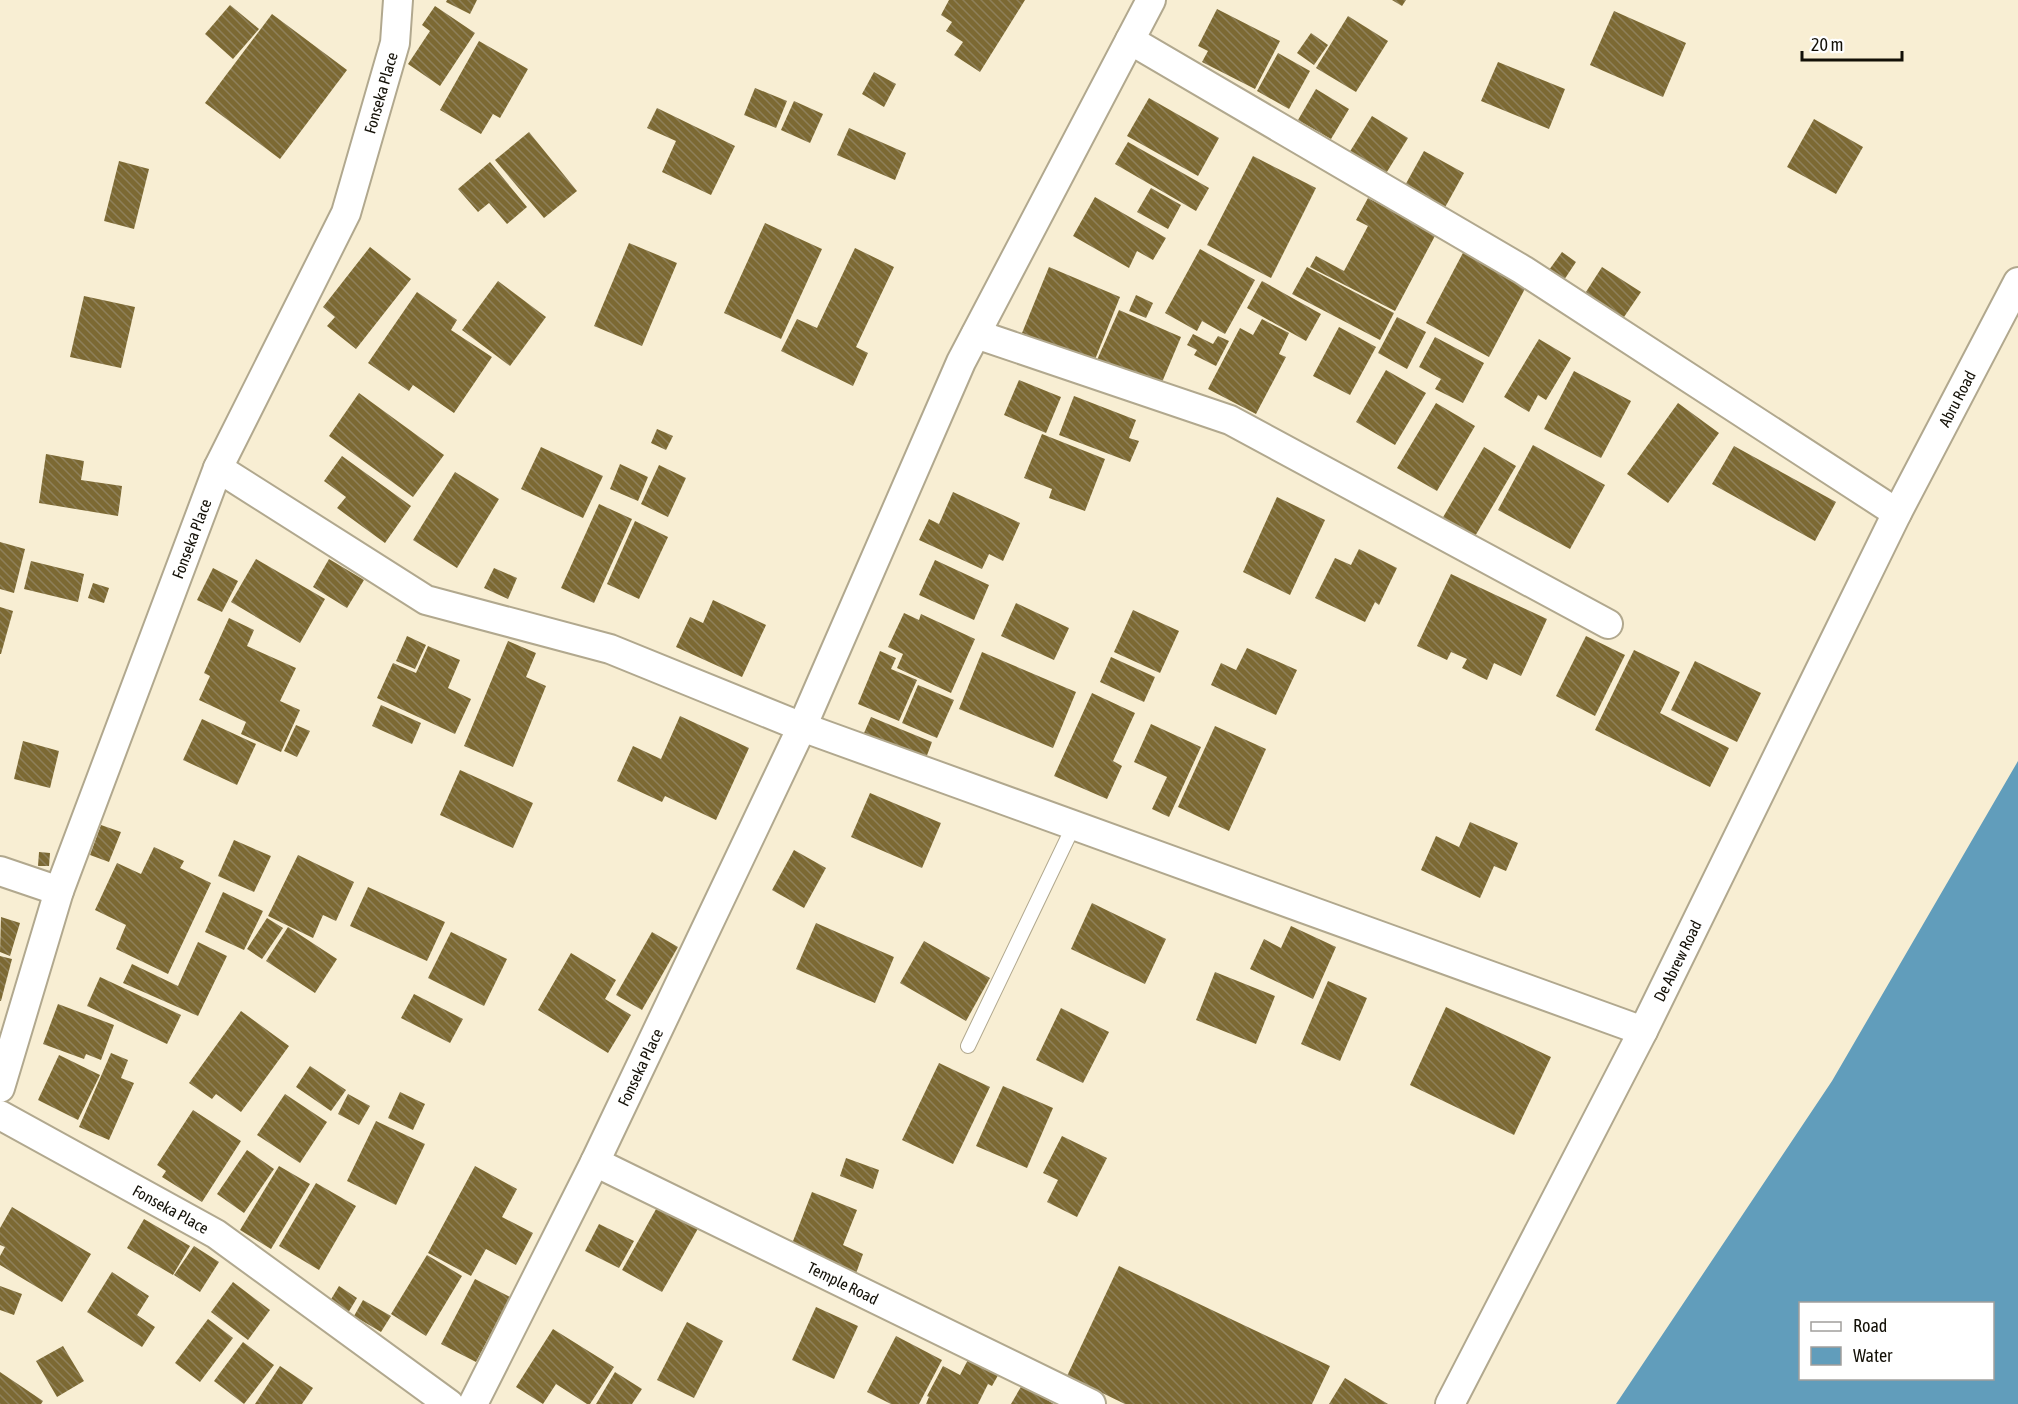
<svg xmlns="http://www.w3.org/2000/svg" width="2018" height="1404" viewBox="0 0 2018 1404" font-family="'Asap Condensed',sans-serif">
  <defs>
    <pattern id="building-back-hatch" width="6" height="6" patternUnits="userSpaceOnUse" patternTransform="scale(1.5)"><rect width="6" height="6" fill="#7c6933"/><path d="M-1 5l2 2M0 0l6 6M5-1l2 2" fill="none" stroke="#8e805a"/></pattern>
  </defs>
  <rect width="100%" height="100%" fill="#f8eed3"/>
  <!-- water -->
  <path fill="#619dbb" fill-rule="evenodd" d="M2018,761V1404H1616L1832,1081ZM1800,1304H1992V1378H1800Z"/>
  <!-- building -->
  <g fill="url(#building-back-hatch)">
    <path d="M447,0H477L470,14L446,2Z"/>
    <path d="M949,0H1025L980,72L954,55L963,42L946,31L952,22L941,15Z"/>
    <path d="M1392,0H1406L1402,6Z"/>
    <path d="M230,5L259,29L233,59L205,34Z"/>
    <path d="M435,6L475,33L440,86L408,64L430,31L422,25Z"/>
    <path d="M1217,9L1280,41L1255,89L1202,62L1208,51L1198,46Z"/>
    <path d="M1614,11L1686,43L1663,97L1590,65Z"/>
    <path d="M272,14L347,70L280,159L205,103Z"/>
    <path d="M1348,16L1388,41L1356,92L1316,68Z"/>
    <path d="M1311,33L1328,45L1314,65L1297,53Z"/>
    <path d="M479,41L528,69L500,118L493,114L481,134L440,110Z"/>
    <path d="M1278,53L1310,71L1289,109L1257,91Z"/>
    <path d="M1498,62L1565,89L1549,129L1481,101Z"/>
    <path d="M874,72L896,84L884,107L862,94Z"/>
    <path d="M755,88L787,101L776,128L744,115Z"/>
    <path d="M1316,89L1349,109L1331,139L1298,120Z"/>
    <path d="M1149,98L1219,138L1198,176L1127,136Z"/>
    <path d="M794,101L823,114L810,143L781,130Z"/>
    <path d="M657,108L735,146L711,195L662,172L676,141L647,128Z"/>
    <path d="M1372,116L1408,138L1385,175L1349,153Z"/>
    <path d="M1814,119L1863,147L1836,194L1787,167Z"/>
    <path d="M849,128L906,153L895,180L837,155Z"/>
    <path d="M529,132L577,191L544,218L495,160Z"/>
    <path d="M1128,142L1209,188L1196,211L1115,164Z"/>
    <path d="M1424,151L1464,173L1443,211L1403,189Z"/>
    <path d="M1253,156L1316,188L1271,278L1207,245Z"/>
    <path d="M119,161L149,169L134,229L104,221Z"/>
    <path d="M490,162L527,207L507,224L489,203L478,212L458,189Z"/>
    <path d="M1151,188L1181,205L1168,229L1137,212Z"/>
    <path d="M1095,197L1166,238L1153,260L1137,251L1129,268L1073,236Z"/>
    <path d="M1368,198L1436,234L1395,311L1310,267L1316,256L1344,271L1368,226L1356,220Z"/>
    <path d="M765,223L822,249L781,339L724,313Z"/>
    <path d="M629,243L677,263L642,346L594,326Z"/>
    <path d="M370,247L411,279L356,349L327,326L335,317L323,307Z"/>
    <path d="M855,248L894,267L856,347L868,353L853,386L781,351L797,319L817,328Z"/>
    <path d="M1200,249L1255,280L1225,334L1202,321L1197,331L1165,313Z"/>
    <path d="M1465,249L1528,283L1489,357L1426,323Z"/>
    <path d="M1562,252L1576,262L1564,280L1549,270Z"/>
    <path d="M1049,267L1120,297L1094,362L1022,333Z"/>
    <path d="M1307,267L1394,313L1380,340L1292,294Z"/>
    <path d="M1602,267L1641,292L1622,320L1584,295Z"/>
    <path d="M498,281L546,317L510,366L462,330Z"/>
    <path d="M1262,281L1321,314L1306,341L1247,308Z"/>
    <path d="M417,292L457,320L451,330L492,357L454,413L413,385L409,391L368,363Z"/>
    <path d="M1136,295L1153,303L1146,318L1129,311Z"/>
    <path d="M84,296L135,307L121,368L70,357Z"/>
    <path d="M1119,310L1181,337L1160,387L1097,360Z"/>
    <path d="M1397,317L1426,332L1407,369L1378,353Z"/>
    <path d="M1262,319L1289,333L1279,354L1286,357L1256,414L1208,389L1240,328L1253,335Z"/>
    <path d="M1339,327L1376,347L1350,395L1313,376Z"/>
    <path d="M1193,334L1213,344L1218,336L1229,341L1216,366L1194,355L1197,350L1187,345Z"/>
    <path d="M1435,337L1484,363L1463,403L1435,389L1441,379L1419,367Z"/>
    <path d="M1539,339L1571,358L1546,400L1538,395L1529,412L1504,397Z"/>
    <path d="M1386,370L1426,393L1395,445L1356,422Z"/>
    <path d="M1574,371L1631,401L1601,458L1544,429Z"/>
    <path d="M1019,380L1061,397L1046,433L1004,415Z"/>
    <path d="M359,393L444,455L413,497L329,436Z"/>
    <path d="M1074,396L1136,420L1129,438L1139,441L1130,462L1059,435Z"/>
    <path d="M1436,403L1475,426L1437,491L1397,468Z"/>
    <path d="M1678,403L1719,433L1668,503L1627,474Z"/>
    <path d="M657,429L673,436L666,450L651,443Z"/>
    <path d="M1042,434L1105,459L1085,511L1049,498L1052,489L1024,478Z"/>
    <path d="M1533,445L1605,485L1570,549L1498,510Z"/>
    <path d="M1734,446L1836,502L1815,541L1712,484Z"/>
    <path d="M541,447L603,476L583,518L521,489Z"/>
    <path d="M1484,447L1516,466L1474,538L1442,519Z"/>
    <path d="M46,454L84,461L81,480L122,486L118,516L39,503Z"/>
    <path d="M342,456L411,506L385,543L337,508L346,497L324,481Z"/>
    <path d="M620,464L648,477L638,501L610,489Z"/>
    <path d="M659,465L686,478L668,517L641,504Z"/>
    <path d="M455,472L499,499L457,568L413,540Z"/>
    <path d="M953,492L1020,523L1003,561L989,554L982,569L919,540L929,519L939,524Z"/>
    <path d="M1277,497L1325,520L1290,595L1243,572Z"/>
    <path d="M599,504L632,519L594,603L561,588Z"/>
    <path d="M635,521L668,537L639,599L607,584Z"/>
    <path d="M0,542L25,549L14,593L0,589Z"/>
    <path d="M1359,549L1397,568L1379,605L1375,602L1365,622L1315,598L1335,558L1351,565Z"/>
    <path d="M256,559L325,599L300,643L231,602Z"/>
    <path d="M329,559L364,580L347,608L313,587Z"/>
    <path d="M935,560L989,585L974,620L919,595Z"/>
    <path d="M31,561L84,574L78,602L24,589Z"/>
    <path d="M213,568L238,581L222,612L197,600Z"/>
    <path d="M494,568L517,578L508,599L484,588Z"/>
    <path d="M1451,574L1547,619L1521,676L1494,663L1487,680L1462,668L1467,659L1451,652L1447,660L1417,646Z"/>
    <path d="M93,583L109,588L104,603L88,598Z"/>
    <path d="M713,600L766,625L742,677L676,647L690,617L703,623Z"/>
    <path d="M1016,603L1069,628L1054,660L1001,636Z"/>
    <path d="M0,607L13,611L1,654H0Z"/>
    <path d="M1133,610L1179,631L1160,673L1114,652Z"/>
    <path d="M904,613L919,620L921,614L975,639L951,693L897,668L903,654L888,647Z"/>
    <path d="M229,618L254,630L247,646L296,668L280,701L300,710L281,752L241,734L246,722L199,700L210,676L204,673Z"/>
    <path d="M407,636L426,645L415,669L396,661Z"/>
    <path d="M1586,636L1625,655L1595,716L1556,696Z"/>
    <path d="M508,641L536,653L526,677L546,686L513,767L464,746Z"/>
    <path d="M428,646L460,660L448,688L471,699L455,734L377,698L393,663L416,673Z"/>
    <path d="M1247,648L1297,670L1276,715L1211,685L1221,663L1236,670Z"/>
    <path d="M1634,650L1680,672L1660,713L1729,748L1710,787L1595,730Z"/>
    <path d="M880,651L896,658L891,669L917,680L899,721L858,704Z"/>
    <path d="M982,652L1076,692L1053,748L959,709Z"/>
    <path d="M1111,657L1155,677L1144,702L1100,682Z"/>
    <path d="M1695,661L1761,693L1737,742L1671,710Z"/>
    <path d="M918,685L954,700L937,738L902,723Z"/>
    <path d="M1092,693L1135,713L1113,761L1122,766L1107,799L1054,776Z"/>
    <path d="M381,705L421,723L412,744L372,726Z"/>
    <path d="M680,716L749,748L716,820L665,796L662,802L617,781L633,746L661,759Z"/>
    <path d="M871,717L932,742L926,758L864,733Z"/>
    <path d="M202,719L256,744L237,785L183,760Z"/>
    <path d="M1151,724L1201,747L1169,817L1152,809L1167,777L1134,762Z"/>
    <path d="M296,725L310,731L297,757L284,751Z"/>
    <path d="M1215,726L1266,749L1229,831L1178,807Z"/>
    <path d="M23,741L59,751L50,788L14,779Z"/>
    <path d="M460,770L533,803L513,848L440,815Z"/>
    <path d="M870,793L941,823L922,868L851,837Z"/>
    <path d="M1470,822L1518,843L1506,871L1494,866L1480,898L1421,870L1436,836L1459,847Z"/>
    <path d="M101,825L121,832L109,862L90,855Z"/>
    <path d="M234,840L271,856L254,892L218,876Z"/>
    <path d="M154,847L184,861L180,868L211,883L168,974L116,949L126,925L95,910L117,863L141,874Z"/>
    <path d="M794,850L826,868L804,908L772,890Z"/>
    <path d="M39,852L50,853L49,866H38Z"/>
    <path d="M298,855L354,882L336,921L323,915L313,938L268,916Z"/>
    <path d="M368,887L445,922L427,961L350,926Z"/>
    <path d="M223,892L263,911L244,950L205,932Z"/>
    <path d="M1092,903L1166,939L1145,984L1071,949Z"/>
    <path d="M1,917L20,923L10,956L0,952Z"/>
    <path d="M267,918L283,928L262,959L247,949Z"/>
    <path d="M816,923L894,957L875,1003L796,969Z"/>
    <path d="M1291,926L1336,947L1313,999L1250,969L1264,939L1281,948Z"/>
    <path d="M288,927L337,959L315,993L266,961Z"/>
    <path d="M451,932L507,959L484,1006L428,978Z"/>
    <path d="M652,932L678,947L642,1010L616,995Z"/>
    <path d="M924,941L990,978L966,1021L900,983Z"/>
    <path d="M198,942L227,956L198,1016L123,983L132,964L178,986Z"/>
    <path d="M571,953L616,980L605,999L631,1015L608,1053L538,1010Z"/>
    <path d="M0,956L12,959L1,1001H0Z"/>
    <path d="M1215,972L1275,996L1256,1044L1196,1020Z"/>
    <path d="M100,977L181,1015L167,1044L87,1006Z"/>
    <path d="M1328,981L1367,998L1340,1061L1301,1044Z"/>
    <path d="M414,994L463,1019L450,1043L401,1018Z"/>
    <path d="M58,1004L114,1025L101,1060L86,1054L84,1059L43,1044Z"/>
    <path d="M1446,1007L1551,1057L1514,1135L1410,1085Z"/>
    <path d="M1061,1008L1109,1032L1083,1083L1036,1060Z"/>
    <path d="M241,1011L289,1046L241,1112L216,1094L212,1099L189,1083Z"/>
    <path d="M111,1053L128,1060L121,1078L134,1083L109,1140L79,1127Z"/>
    <path d="M59,1055L100,1075L78,1120L38,1100Z"/>
    <path d="M939,1063L990,1087L953,1164L902,1140Z"/>
    <path d="M310,1066L346,1090L331,1111L296,1087Z"/>
    <path d="M1003,1086L1053,1108L1027,1168L976,1146Z"/>
    <path d="M400,1092L425,1104L413,1130L388,1118Z"/>
    <path d="M285,1094L327,1122L300,1163L257,1135Z"/>
    <path d="M348,1094L370,1106L359,1125L338,1114Z"/>
    <path d="M193,1110L241,1141L202,1202L162,1177L166,1171L157,1165Z"/>
    <path d="M376,1121L425,1144L396,1205L347,1181Z"/>
    <path d="M1062,1136L1107,1158L1077,1217L1047,1202L1058,1180L1043,1173Z"/>
    <path d="M247,1150L274,1169L244,1213L217,1194Z"/>
    <path d="M846,1158L879,1170L873,1189L840,1176Z"/>
    <path d="M279,1166L310,1184L271,1249L240,1230Z"/>
    <path d="M475,1166L517,1189L502,1217L533,1233L516,1265L486,1249L471,1276L428,1253Z"/>
    <path d="M316,1183L356,1206L319,1270L279,1246Z"/>
    <path d="M812,1192L857,1210L843,1245L863,1254L854,1279L788,1254Z"/>
    <path d="M660,1202L700,1225L662,1292L622,1270Z"/>
    <path d="M12,1207L91,1254L62,1302L0,1265V1256L5,1247L0,1245V1228Z"/>
    <path d="M144,1219L190,1246L173,1275L127,1248Z"/>
    <path d="M599,1224L634,1241L619,1268L585,1251Z"/>
    <path d="M194,1246L219,1262L200,1292L174,1275Z"/>
    <path d="M427,1255L462,1276L426,1336L391,1314Z"/>
    <path d="M1119,1266L1330,1366L1312,1404H1125L1067,1376Z"/>
    <path d="M112,1272L149,1296L137,1315L155,1327L142,1347L87,1312Z"/>
    <path d="M475,1279L510,1297L476,1362L441,1344Z"/>
    <path d="M233,1282L270,1310L248,1340L211,1312Z"/>
    <path d="M0,1286L22,1294L14,1315L0,1310Z"/>
    <path d="M339,1286L357,1298L348,1313L330,1301Z"/>
    <path d="M363,1300L391,1316L381,1332L354,1316Z"/>
    <path d="M816,1307L858,1326L834,1379L792,1360Z"/>
    <path d="M208,1319L233,1338L200,1382L175,1363Z"/>
    <path d="M687,1322L723,1341L694,1398L657,1380Z"/>
    <path d="M553,1329L614,1367L590,1404H587L556,1384L543,1404L516,1387Z"/>
    <path d="M896,1336L942,1360L919,1404H891L867,1392Z"/>
    <path d="M243,1342L274,1365L244,1404L214,1381Z"/>
    <path d="M63,1346L84,1381L57,1397L36,1361Z"/>
    <path d="M971,1354L1001,1370L992,1386L988,1384L978,1404H926L929,1397L927,1396L943,1366L960,1375Z"/>
    <path d="M280,1366L313,1388L302,1404H255Z"/>
    <path d="M0,1372L43,1401L41,1404H0Z"/>
    <path d="M615,1372L642,1389L632,1404H596Z"/>
    <path d="M1345,1378L1388,1404H1329Z"/>
    <path d="M1022,1385L1054,1404H1011Z"/>
  </g>
  <g fill="none" stroke-linecap="round" stroke-linejoin="round">
    <defs>
      <path id="lane" d="M968,1046L1074,825"/>
      <g id="street">
        <path d="M1130,40L1523,270L1897,513"/>
        <path d="M976,334L1230,420L1608,624"/>
        <path d="M218,468L426,600L610,649L802,727L1643,1031"/>
        <path d="M0,871L59,891"/>
        <path id="s1" d="M0,1088L59,891L218,468L346,213L395,43L398,0"/>
        <path id="s2" d="M0,1115L216,1234L449,1404"/>
        <path id="s3" d="M595,1162L1091,1404"/>
        <path id="s4" d="M473,1404L595,1162L802,727L961,362L1151,0"/>
        <path id="s5" d="M1450,1404L1643,1031L1897,513L2018,282"/>
      </g>
    </defs>
    <!-- lane casing -->
    <use href="#lane" stroke="#b1a88e" stroke-width="16"/>
    <!-- street casing -->
    <use href="#street" stroke="#b1a88e" stroke-width="32"/>
    <!-- lane -->
    <use href="#lane" stroke="#fff" stroke-width="14"/>
    <!-- street -->
    <use href="#street" stroke="#fff" stroke-width="28"/>
  </g>
  <g text-anchor="middle" dominant-baseline="central" stroke-width="5" stroke-linejoin="round" paint-order="stroke">
    <!-- street labels -->
    <g font-size="16" fill="#131007" stroke="#fff">
      <text stroke="none"><textPath href="#s1" startOffset="1068">Fonseka Place</textPath></text>
      <text stroke="none"><textPath href="#s5" startOffset="1126">Abru Road</textPath></text>
      <text stroke="none"><textPath href="#s1" startOffset="582">Fonseka Place</textPath></text>
      <text stroke="none"><textPath href="#s5" startOffset="498">De Abrew Road</textPath></text>
      <text stroke="none"><textPath href="#s4" startOffset="376">Fonseka Place</textPath></text>
      <text stroke="none"><textPath href="#s2" startOffset="195">Fonseka Place</textPath></text>
      <text stroke="none"><textPath href="#s3" startOffset="276">Temple Road</textPath></text>
    </g>
  </g>
  <!-- legend -->
  <rect x="1799" y="1302" width="195" height="78" fill="#ffffff" stroke="#a19f9c" stroke-width="1.5"/>
  <rect x="1811" y="1322" width="30" height="9" fill="#ffffff" stroke="#a19f9c" stroke-width="1.5"/>
  <text x="1853" y="1332" font-size="18" fill="#131007">Road</text>
  <rect x="1811" y="1347" width="30" height="18" fill="#619dbb" stroke="#a19f9c" stroke-width="1.5"/>
  <text x="1853" y="1362" font-size="18" fill="#131007">Water</text>
  <!-- scale -->
  <path d="M1802 51v9h100v-9" fill="none" stroke="#131007" stroke-width="3"/>
  <text x="1811" y="51" font-size="18" fill="#131007" stroke="#ffffff" stroke-width="4.5" paint-order="stroke">20 m</text>
</svg>
